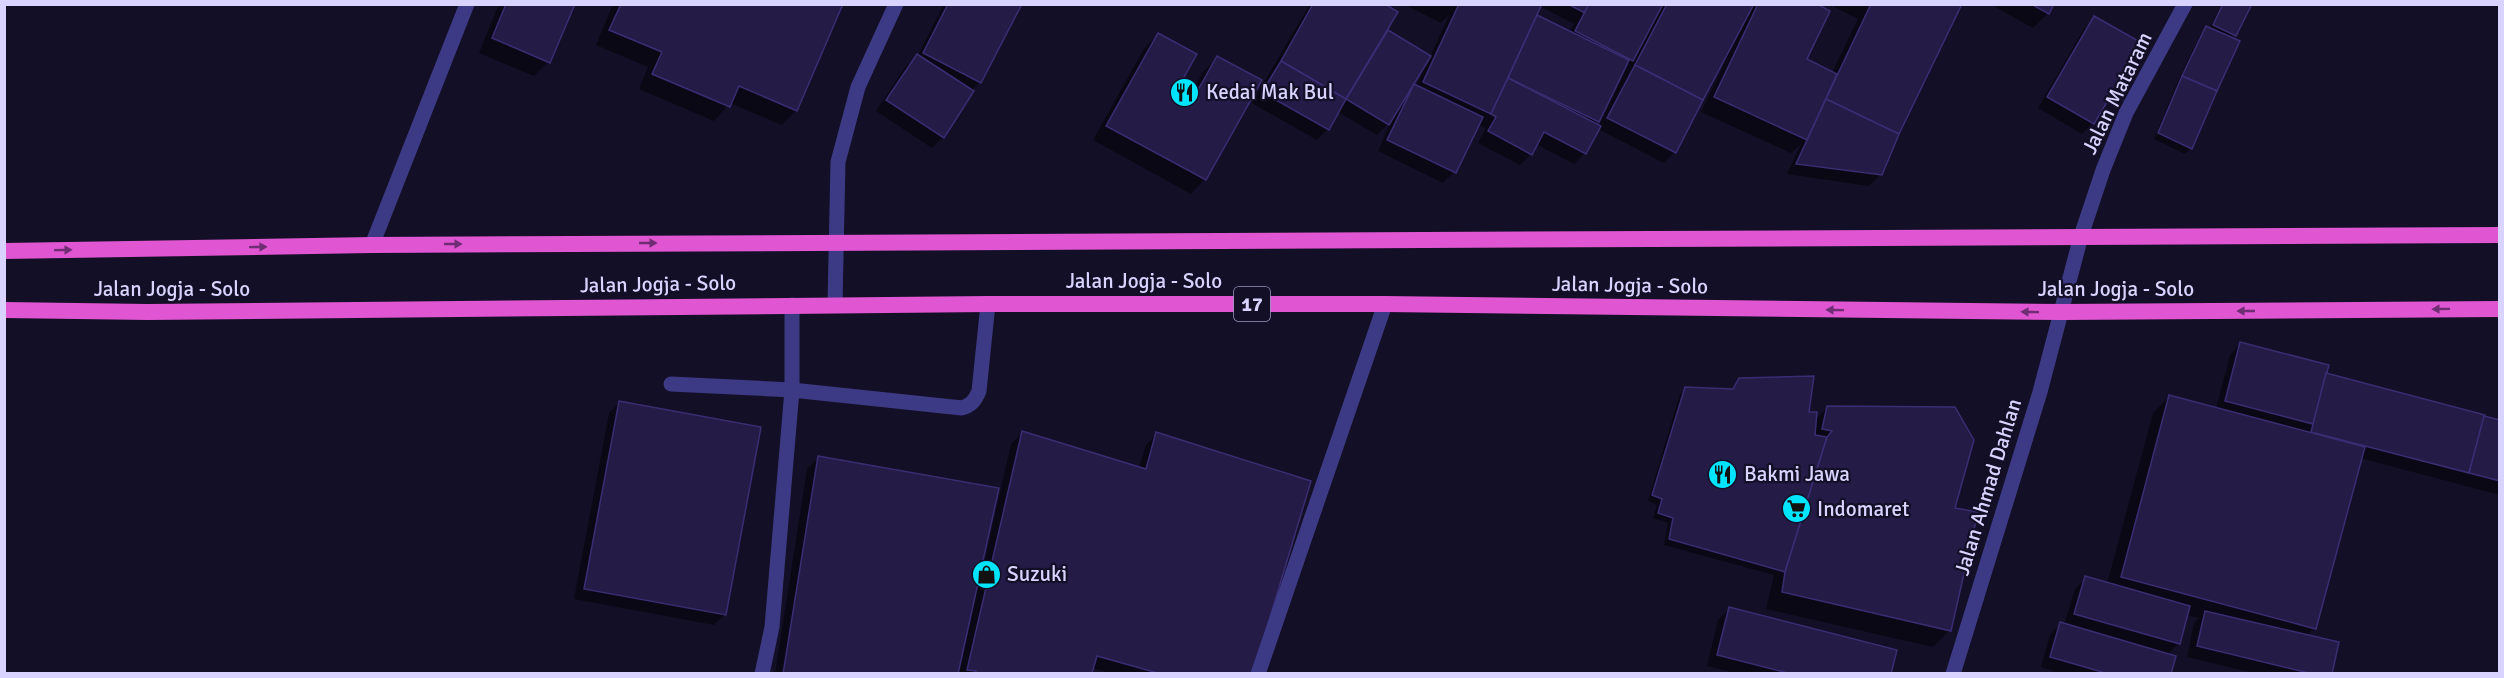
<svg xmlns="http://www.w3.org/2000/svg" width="2504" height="678" viewBox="0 0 2504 678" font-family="Signika,sans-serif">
  <rect width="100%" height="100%" fill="#130f26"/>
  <!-- shadow -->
  <g fill="#0007" fill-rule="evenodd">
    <path d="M499,4H573L548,62L534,76L479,53Z"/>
    <path d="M613,4H842L796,110L782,125L730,103L714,121L639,89L648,67L596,45Z"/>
    <path d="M944,4H1021L980,82L971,91L943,137L932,148L876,111L906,66L918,55Z"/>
    <path d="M1310,4H1382L1386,30L1430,57L1449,15L1441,23L1403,4H1813L1805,60L1832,73L1858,19L1829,4H1961L1897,133L1880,175L1869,186L1787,174L1801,144L1791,153L1701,112L1725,62L1722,61L1674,152L1664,163L1598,129L1585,153L1574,164L1536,144L1531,154L1520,165L1478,143L1486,128L1478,125L1454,172L1443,183L1378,151L1391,121L1377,135L1338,112L1328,129L1317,140L1252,103ZM1540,6L1574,24L1569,32L1535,16ZM1629,63L1599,126L1595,124L1623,69ZM1422,68L1424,69L1416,87L1412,85Z"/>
    <path d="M1990,4H2052L2048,13L2033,28Z"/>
    <path d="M2222,4H2251L2231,39L2191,148L2185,154L2154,139L2177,83L2201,34L2207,28L2209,29Z"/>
    <path d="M2095,18L2093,123L2082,134L2038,108L2084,29Z"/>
    <path d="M1158,34L1181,79L1195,87L1203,72L1218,58L1205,179L1191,194L1093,140L1144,49Z"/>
    <path d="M2240,344L2324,374L2500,421V495L2360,458L2314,628L2306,636L2331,674H2258L2187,657L2194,623L2199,618L2186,615L2179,643L2167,655L2169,674H2062L2041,667L2050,635L2060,624L2064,625L2075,589L2086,578L2107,584L2153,413L2170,396L2216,409L2230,355Z"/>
    <path d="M1739,380L1807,413L1815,420L1827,408L1953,510L1949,630L1933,647L1766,609L1774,575L1664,545L1668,523L1653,518L1657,505L1648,501L1680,394L1686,389L1731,391Z"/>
    <path d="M620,402L725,614L714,625L574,599L609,413Z"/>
    <path d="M1022,433L1139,468L1146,445L1157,434L1251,674H1113L1092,668L1090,674H775L807,469L818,458L980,581L1011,444Z"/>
    <path d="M1729,609L1890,674H1739L1707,666L1718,620Z"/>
  </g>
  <!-- building -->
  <g fill="#241b47" stroke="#3b2d73" stroke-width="1.5">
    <path d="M506,4H575L550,63L492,38Z"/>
    <path d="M621,4H843L797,111L739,86L730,107L652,74L662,52L609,30Z"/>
    <path d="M948,4H1022L981,83L923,53Z"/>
    <path d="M1313,4H1385L1398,12L1346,99L1281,61Z"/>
    <path d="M1459,4H1542L1491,114L1423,82Z"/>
    <path d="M1568,4H1589L1585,13Z"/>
    <path d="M1589,4H1663L1633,61L1575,31Z"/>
    <path d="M1667,4H1754L1703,100L1635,65Z"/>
    <path d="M1758,4H1817L1830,11L1807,59L1837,74L1807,140L1714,97Z"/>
    <path d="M1871,4H1962L1899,134L1826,99Z"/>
    <path d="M2031,4H2054L2049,14Z"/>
    <path d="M2223,4H2252L2236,36L2213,25Z"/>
    <path d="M1537,15L1629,60L1599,122L1508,78Z"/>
    <path d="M2094,16L2142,43L2094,124L2047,97Z"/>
    <path d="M2206,26L2240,41L2217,91L2182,76Z"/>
    <path d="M1388,30L1431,56L1389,125L1346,99Z"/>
    <path d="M1158,33L1197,54L1183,79L1199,88L1217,56L1262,80L1206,180L1106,126Z"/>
    <path d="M917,54L974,91L944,138L886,100Z"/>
    <path d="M1281,61L1346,99L1329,130L1262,92Z"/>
    <path d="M1635,65L1703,100L1676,153L1607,118Z"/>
    <path d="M2182,76L2217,91L2192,149L2158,133Z"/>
    <path d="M1508,78L1601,126L1586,154L1544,132L1532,155L1488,131L1496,117L1491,114Z"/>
    <path d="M1414,84L1483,117L1456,173L1387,140Z"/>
    <path d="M1826,99L1899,134L1882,175L1796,164Z"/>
    <path d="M2240,342L2329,365L2313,424L2225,401Z"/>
    <path d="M2326,373L2485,415L2469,473L2311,432Z"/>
    <path d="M1814,376L1809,412H1817L1815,435L1827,437L1785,572L1669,539L1673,518L1658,513L1662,499L1652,495L1685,387L1733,389L1739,378Z"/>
    <path d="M2169,395L2365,447L2316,629L2121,577Z"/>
    <path d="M619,401L761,427L726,615L584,589Z"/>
    <path d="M1827,406L1955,407L1974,440L1955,508L1978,512L1951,631L1782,592L1785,572L1827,437L1832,431L1822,429Z"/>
    <path d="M2484,416L2500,420V481L2469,473Z"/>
    <path d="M1022,431L1146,469L1156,432L1311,481L1253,674H1161L1097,656L1092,673L1094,674H975L976,671L967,670Z"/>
    <path d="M818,456L999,488L958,674H783Z"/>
    <path d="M2085,576L2190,606L2180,644L2074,614Z"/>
    <path d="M1729,607L1897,650L1891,674H1792L1717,655Z"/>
    <path d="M2205,611L2339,642L2332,674H2313L2197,646Z"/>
    <path d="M2060,622L2176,656L2171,674H2109L2050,657Z"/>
  </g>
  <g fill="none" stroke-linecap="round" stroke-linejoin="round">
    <!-- service -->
    <g stroke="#3d3a85" stroke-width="15">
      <path d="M835,304L838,162L858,87L896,4"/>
      <path d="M792,305V390L962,408C971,405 975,401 979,391L988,304"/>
      <path d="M671,384L792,390L772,627L762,674"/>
    </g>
    <!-- minor -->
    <g stroke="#3d3a85" stroke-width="15">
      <path d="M372,245L467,4"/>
      <path d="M1258,674L1385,304"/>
    </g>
    <!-- tertiary -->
    <path stroke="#3d3a85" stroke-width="15" d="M1953,674L2040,392L2081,236L2103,170L2126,113L2185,4"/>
    <!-- trunk -->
    <g stroke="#e055d1" stroke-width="16">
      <path d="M4,251L372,245L2500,235"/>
      <path d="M4,310L148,312L988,304H1385L2061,312L2500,309"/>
    </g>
  </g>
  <!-- one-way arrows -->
  <defs><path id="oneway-solid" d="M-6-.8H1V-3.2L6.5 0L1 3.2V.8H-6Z" transform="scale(1.5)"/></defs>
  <g fill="#6f2e73">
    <use href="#oneway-solid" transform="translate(648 243)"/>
    <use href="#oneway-solid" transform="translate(453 244)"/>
    <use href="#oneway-solid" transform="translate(258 247) rotate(-1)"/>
    <use href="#oneway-solid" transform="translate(63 250) rotate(-1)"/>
    <use href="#oneway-solid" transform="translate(2441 309) rotate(179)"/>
    <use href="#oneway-solid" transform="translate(1835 310) rotate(-179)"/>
    <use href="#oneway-solid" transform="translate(2246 311) rotate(180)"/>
    <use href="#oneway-solid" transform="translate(2030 312) rotate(-179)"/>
  </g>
  <!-- icons -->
  <defs>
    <symbol id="restaurant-disc" viewBox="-11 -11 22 22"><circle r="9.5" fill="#00e5ff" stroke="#130f26"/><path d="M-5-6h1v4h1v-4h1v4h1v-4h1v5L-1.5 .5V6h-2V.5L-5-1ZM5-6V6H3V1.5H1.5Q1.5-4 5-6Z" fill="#111"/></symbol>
    <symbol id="supermarket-disc" viewBox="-11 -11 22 22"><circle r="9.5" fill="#00e5ff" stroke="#130f26"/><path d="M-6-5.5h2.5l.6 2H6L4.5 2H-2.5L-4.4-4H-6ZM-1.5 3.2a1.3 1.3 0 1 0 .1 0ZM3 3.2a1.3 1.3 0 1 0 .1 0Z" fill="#111"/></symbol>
    <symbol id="shop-disc" viewBox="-11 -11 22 22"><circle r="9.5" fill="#00e5ff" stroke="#130f26"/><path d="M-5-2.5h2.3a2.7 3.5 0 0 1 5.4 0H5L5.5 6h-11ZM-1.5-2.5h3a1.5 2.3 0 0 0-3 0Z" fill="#111"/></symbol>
  </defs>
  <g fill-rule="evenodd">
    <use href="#restaurant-disc" x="1168" y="76" width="33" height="33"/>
    <use href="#restaurant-disc" x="1706" y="458" width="33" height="33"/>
    <use href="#supermarket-disc" x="1780" y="492" width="33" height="33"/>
    <use href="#shop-disc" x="970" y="558" width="33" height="33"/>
  </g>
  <g text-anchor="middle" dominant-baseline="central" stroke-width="4.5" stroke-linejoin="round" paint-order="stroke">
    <!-- shield labels -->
    <rect fill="#130f26" stroke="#9e99be" stroke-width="1.5" x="1234" y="287" width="36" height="34" rx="4.5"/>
    <g font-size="20" font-weight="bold" fill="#d9d4ff">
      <text x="1252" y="304">17</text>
    </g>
    <!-- poi labels -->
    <g font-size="21" fill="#d9d4ff" stroke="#130f26" text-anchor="start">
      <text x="1206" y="92">Kedai Mak Bul</text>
      <text x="1744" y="474">Bakmi Jawa</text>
      <text x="1817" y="509">Indomaret</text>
      <text x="1007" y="574">Suzuki</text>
    </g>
    <!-- street labels -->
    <g font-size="21" fill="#d9d4ff" stroke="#130f26">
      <text transform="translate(2117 93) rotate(-64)">Jalan Mataram</text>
      <text x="1144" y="281">Jalan Jogja - Solo</text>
      <text transform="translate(658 284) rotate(-1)">Jalan Jogja - Solo</text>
      <text transform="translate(1630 285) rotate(1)">Jalan Jogja - Solo</text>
      <text x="172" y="289">Jalan Jogja - Solo</text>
      <text x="2116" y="289">Jalan Jogja - Solo</text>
      <text transform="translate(1988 487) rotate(-73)">Jalan Ahmad Dahlan</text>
    </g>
  </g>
  <!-- border -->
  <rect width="2504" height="678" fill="none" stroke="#d9d4ff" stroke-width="12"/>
</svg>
